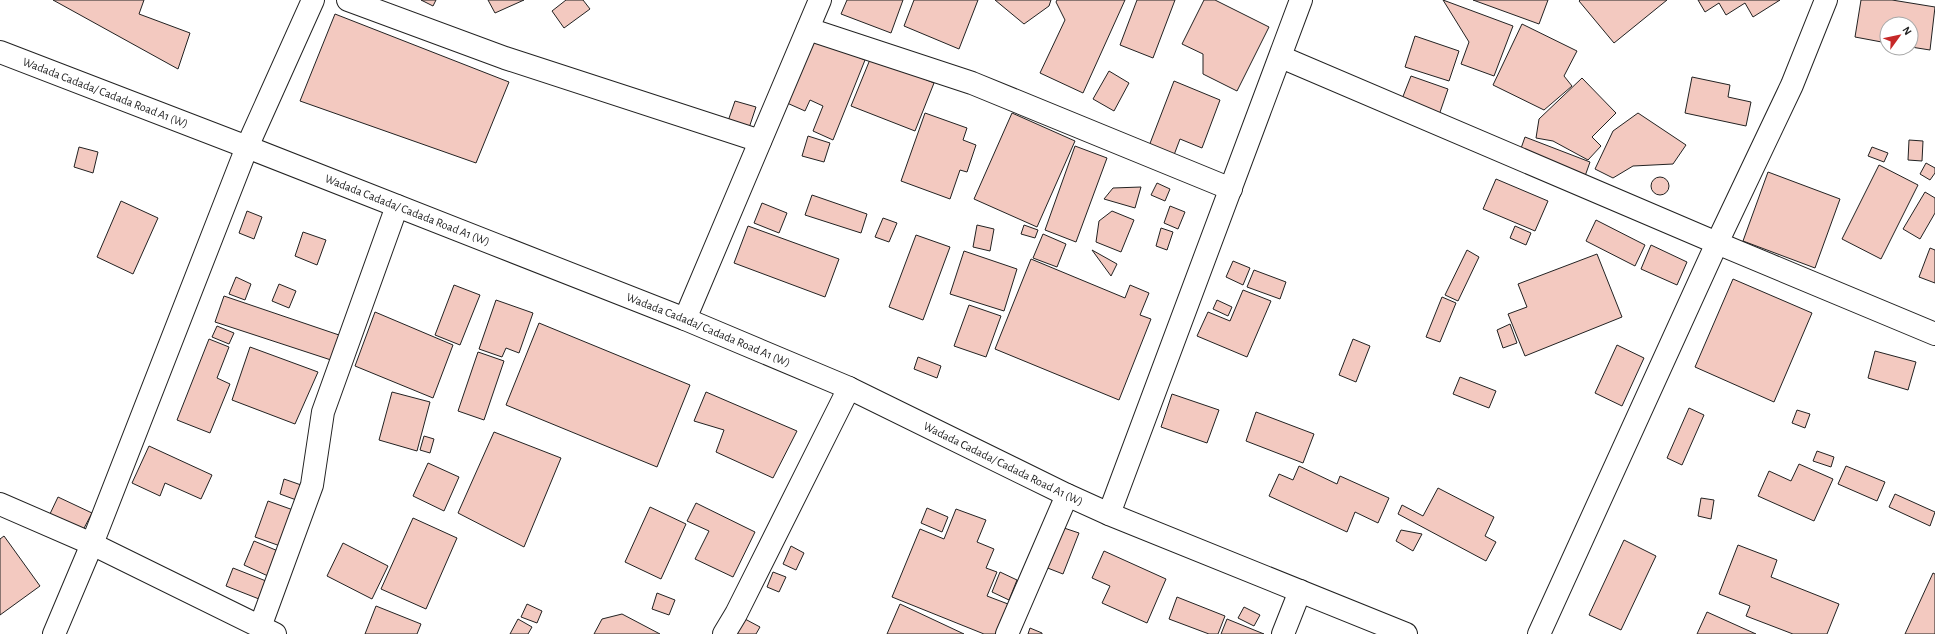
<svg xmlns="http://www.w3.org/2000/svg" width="1935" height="634" viewBox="0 0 1935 634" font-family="'Alegreya Sans',sans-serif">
  <rect width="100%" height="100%" fill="#fff"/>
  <!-- building -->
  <g fill="#f3c9c0" stroke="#222">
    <path d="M53,0H144L139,14L190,33L178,69Z"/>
    <path d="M421,0H436L433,6Z"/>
    <path d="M488,0H524L495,13Z"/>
    <path d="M566,0H583L590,9L564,28L552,11Z"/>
    <path d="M847,0H903L891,33L841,14Z"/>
    <path d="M914,0H978L959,49L904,26Z"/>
    <path d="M995,0H1051L1049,6L1024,24Z"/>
    <path d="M1057,0H1125L1083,93L1040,73L1065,20L1056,2Z"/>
    <path d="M1137,0H1175L1153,58L1120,45Z"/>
    <path d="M1204,0H1215L1269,27L1237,91L1203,74V54L1182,44Z"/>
    <path d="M1443,0L1513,26L1494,76L1461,64L1469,42Z"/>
    <path d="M1473,0H1548L1539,24Z"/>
    <path d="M1580,0H1667L1614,43L1579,1Z"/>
    <path d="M1698,0H1780L1753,17L1745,3L1726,15L1719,3L1705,12Z"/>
    <path d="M1861,0H1892L1935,7L1930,50L1911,47V24H1887V43L1855,37Z"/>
    <path d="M335,14L509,82L476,163L300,101Z"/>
    <path d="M1522,24L1577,51L1564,76L1572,86L1544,110L1493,85Z"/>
    <path d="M1415,36L1459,51L1449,81L1405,67Z"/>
    <path d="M813,39L865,60L833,140L813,131L823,106L810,100L805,111L787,103Z"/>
    <path d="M871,57L934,83L915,131L851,106Z"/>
    <path d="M1109,71L1129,83L1114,111L1093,99Z"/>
    <path d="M1411,76L1448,89L1438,118L1400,104Z"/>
    <path d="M1692,77L1730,85L1728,97L1751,102L1746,126L1685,113Z"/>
    <path d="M1582,78L1616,113L1592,137L1601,146L1588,160L1553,141L1536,138L1539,119Z"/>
    <path d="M1174,81L1220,100L1202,148L1180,139L1174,155L1149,146Z"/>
    <path d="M735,101L756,107L748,131L727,124Z"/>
    <path d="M925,113L967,128L963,140L976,145L967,172L960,170L950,199L901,181Z"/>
    <path d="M1012,113L1075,141L1037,227L974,199Z"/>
    <path d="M1638,113L1686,145L1673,164L1633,166L1613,178L1595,169L1613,131Z"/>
    <path d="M808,136L830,143L824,162L802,156Z"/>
    <path d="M1525,137L1590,162L1584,179L1519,154Z"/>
    <path d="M1909,140L1923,141L1922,161L1908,160Z"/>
    <path d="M1075,146L1107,158L1076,242L1045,230Z"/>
    <path d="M79,147L98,152L93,173L74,167Z"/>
    <path d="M1872,147L1888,153L1884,162L1868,156Z"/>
    <path d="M1926,163L1935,168V173L1930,180L1920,174Z"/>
    <path d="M1879,165L1918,185L1881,259L1842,239Z"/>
    <path d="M1768,172L1840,199L1815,268L1743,241Z"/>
    <circle cx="1660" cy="186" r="9"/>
    <path d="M1496,179L1548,201L1535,231L1483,209Z"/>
    <path d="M1157,183L1170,189L1165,201L1151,195Z"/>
    <path d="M1141,187L1135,208L1104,199L1113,188Z"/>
    <path d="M1925,192L1935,198V213L1920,239L1903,229Z"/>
    <path d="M812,195L867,214L861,233L805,215Z"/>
    <path d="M121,201L158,218L133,274L97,257Z"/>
    <path d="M762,203L787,213L779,233L754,223Z"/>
    <path d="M1170,206L1185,212L1178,229L1164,223Z"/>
    <path d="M247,211L262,217L254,239L239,233Z"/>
    <path d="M1112,211L1134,220L1121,252L1096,242L1099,221Z"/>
    <path d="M883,218L897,223L889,242L875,237Z"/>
    <path d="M1596,220L1645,245L1635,266L1586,241Z"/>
    <path d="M977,225L994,229L990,251L973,247Z"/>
    <path d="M1024,225L1038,230L1035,238L1021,234Z"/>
    <path d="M748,226L839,259L825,297L734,263Z"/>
    <path d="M1515,226L1531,233L1526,245L1510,238Z"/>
    <path d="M1161,228L1173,232L1167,250L1156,246Z"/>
    <path d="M303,232L326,240L317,265L295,256Z"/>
    <path d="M1043,234L1066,244L1057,267L1033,258Z"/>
    <path d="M916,235L950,247L923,320L889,307Z"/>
    <path d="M1651,245L1687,262L1677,285L1641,269Z"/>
    <path d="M1930,248L1935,250V283L1919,277Z"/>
    <path d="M1092,250L1117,264L1111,276Z"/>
    <path d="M1467,250L1479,257L1458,301L1445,295Z"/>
    <path d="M964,251L1017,269L1004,311L950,294Z"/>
    <path d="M1597,254L1622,317L1525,356L1508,314L1527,307L1518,284Z"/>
    <path d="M1031,259L1125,298L1130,285L1149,293L1140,315L1151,319L1119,400L995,349Z"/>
    <path d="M1233,261L1250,268L1243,285L1226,277Z"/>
    <path d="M1254,270L1286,282L1280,299L1247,287Z"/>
    <path d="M236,277L251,284L245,300L229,294Z"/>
    <path d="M1733,279L1812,313L1774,402L1695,367Z"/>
    <path d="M279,284L296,291L289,308L272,301Z"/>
    <path d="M454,285L480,295L460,345L435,335Z"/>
    <path d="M1243,290L1271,301L1247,357L1197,336L1208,312L1230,321Z"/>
    <path d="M224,296L339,335L331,360L215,322Z"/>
    <path d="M1442,297L1456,303L1440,342L1426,337Z"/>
    <path d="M496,300L533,313L519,353L506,348L502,357L479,349Z"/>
    <path d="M1217,300L1232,307L1228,316L1213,309Z"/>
    <path d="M969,305L1001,316L986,357L954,346Z"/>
    <path d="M375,312L453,345L433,398L355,366Z"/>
    <path d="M539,323L690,385L657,467L506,405Z"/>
    <path d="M1510,324L1517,343L1503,348L1497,330Z"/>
    <path d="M217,326L234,333L229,344L212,337Z"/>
    <path d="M209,339L229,347L217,378L230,384L210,433L177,420Z"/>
    <path d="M1353,339L1370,346L1356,382L1339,375Z"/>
    <path d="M1617,345L1644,358L1622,406L1595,393Z"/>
    <path d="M250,347L318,372L295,424L232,400Z"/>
    <path d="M1875,351L1916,362L1908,390L1868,378Z"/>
    <path d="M478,352L504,361L484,420L458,411Z"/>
    <path d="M918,357L941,366L937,378L914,369Z"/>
    <path d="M1460,377L1496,391L1489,408L1453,394Z"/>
    <path d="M392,392L430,402L417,451L379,440Z"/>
    <path d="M706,392L797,431L773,478L716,452L724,430L694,421Z"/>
    <path d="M1172,394L1219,410L1207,443L1161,427Z"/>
    <path d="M1689,408L1704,415L1682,465L1667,458Z"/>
    <path d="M1797,410L1810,414L1805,428L1792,423Z"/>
    <path d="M1256,412L1314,434L1303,463L1246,441Z"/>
    <path d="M494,432L561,458L524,547L458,513Z"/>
    <path d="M424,436L434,439L430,453L420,450Z"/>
    <path d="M149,446L212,475L201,499L165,483L160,496L132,483Z"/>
    <path d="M1817,451L1834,457L1831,467L1813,461Z"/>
    <path d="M428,463L459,477L444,511L413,496Z"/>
    <path d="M1799,464L1833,479L1814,521L1758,496L1769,471L1791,481Z"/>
    <path d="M1299,466L1337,484L1340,476L1389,498L1378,523L1355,512L1347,532L1269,496L1279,474L1293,480Z"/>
    <path d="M1846,466L1885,482L1877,501L1838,484Z"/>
    <path d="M284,479L304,486L299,501L280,494Z"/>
    <path d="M1438,488L1494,517L1485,536L1496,542L1486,561L1398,514L1402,505L1423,516Z"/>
    <path d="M1895,494L1935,512L1930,526L1889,507Z"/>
    <path d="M58,497L92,513L82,532L49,516Z"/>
    <path d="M1701,498L1714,500L1711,519L1698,516Z"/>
    <path d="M268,501L296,511L283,547L255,537Z"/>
    <path d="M696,503L755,532L733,577L695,559L709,531L687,521Z"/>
    <path d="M650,507L686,524L661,579L625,562Z"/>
    <path d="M927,508L948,517L942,532L921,523Z"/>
    <path d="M956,509L986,520L977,542L994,549L986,568L997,572L987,596L1008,604L996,634H984L892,597L920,529L944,539Z"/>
    <path d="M413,518L457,538L426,609L381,589Z"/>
    <path d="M1061,527L1079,533L1063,574L1045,567Z"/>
    <path d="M1401,530L1422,534L1413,551L1396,541Z"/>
    <path d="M4,536L40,586L0,615V539Z"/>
    <path d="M1624,540L1656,556L1621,630L1589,615Z"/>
    <path d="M254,541L278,551L268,576L244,565Z"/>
    <path d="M343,543L388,566L372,599L327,576Z"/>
    <path d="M1738,545L1777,560L1771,577L1839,604L1827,634H1793L1746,616L1750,606L1719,594Z"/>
    <path d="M791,546L804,553L796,570L783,564Z"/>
    <path d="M1104,551L1166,579L1147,623L1102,603L1110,586L1092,578Z"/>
    <path d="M233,568L266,581L259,599L226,586Z"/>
    <path d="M773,572L786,577L779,592L767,587Z"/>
    <path d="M1000,572L1017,580L1009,600L992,592Z"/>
    <path d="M1933,573L1935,574V634H1905Z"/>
    <path d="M657,593L675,600L669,615L652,609Z"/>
    <path d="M1177,597L1225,616L1218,634H1209L1169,619Z"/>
    <path d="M527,604L542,611L537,623L521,617Z"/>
    <path d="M900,604L964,634H887Z"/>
    <path d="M376,606L421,624L417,634H365Z"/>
    <path d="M1244,607L1260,615L1254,626L1238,618Z"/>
    <path d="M1707,612L1756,634H1697Z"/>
    <path d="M622,614L660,634H594L602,619Z"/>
    <path d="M518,619L532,627L528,634H510Z"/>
    <path d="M745,619L760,627L756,634H737Z"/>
    <path d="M1227,619L1264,634H1221Z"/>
    <path d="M1030,628L1042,633V634H1028Z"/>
  </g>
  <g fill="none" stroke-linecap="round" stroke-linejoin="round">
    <defs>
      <g id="minor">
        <path d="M348,0L505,58L760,141"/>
        <path d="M808,29L972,83L1231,189"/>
        <path d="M1281,57L1717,243L1935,334"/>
        <path d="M685,319L820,0"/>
        <path d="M0,504L92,544L275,634"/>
        <path d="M1109,514L1301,0"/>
        <path d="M260,627L312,485L323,412L397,206"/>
        <path d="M54,634L92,544L247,147L313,0"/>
        <path d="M724,634L736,614L849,388"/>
        <path d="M1007,634L1067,495"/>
        <path d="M1283,634L1300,591"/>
        <path d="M1539,634L1717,243L1792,85L1826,0"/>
      </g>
      <g id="major">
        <path id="s1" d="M0,52L247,147L685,319L849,388L1067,495L1109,514L1406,634"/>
      </g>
    </defs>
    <!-- minor casing -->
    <use href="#minor" stroke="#222" stroke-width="24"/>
    <!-- major casing -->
    <use href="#major" stroke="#222" stroke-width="24"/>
    <!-- minor -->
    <use href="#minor" stroke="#fff" stroke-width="22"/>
    <!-- major -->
    <use href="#major" stroke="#fff" stroke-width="22"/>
  </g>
  <g text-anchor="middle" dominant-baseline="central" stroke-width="3" stroke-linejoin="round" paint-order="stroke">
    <!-- street labels -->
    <g font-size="12" fill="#222" stroke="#fff">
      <text stroke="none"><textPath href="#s1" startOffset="113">Wadada Cadada/ Cadada Road A1 (W)</textPath></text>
      <text stroke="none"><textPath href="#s1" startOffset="437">Wadada Cadada/ Cadada Road A1 (W)</textPath></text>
      <text stroke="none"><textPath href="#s1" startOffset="761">Wadada Cadada/ Cadada Road A1 (W)</textPath></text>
      <text stroke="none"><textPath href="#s1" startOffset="1085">Wadada Cadada/ Cadada Road A1 (W)</textPath></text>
    </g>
  </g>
  <!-- north arrow -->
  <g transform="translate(1899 36) rotate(57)"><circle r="19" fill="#ffffff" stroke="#a7a7a7"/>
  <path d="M0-3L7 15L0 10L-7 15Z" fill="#c62828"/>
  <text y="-6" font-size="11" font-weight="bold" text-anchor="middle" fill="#222222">N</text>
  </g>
</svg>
